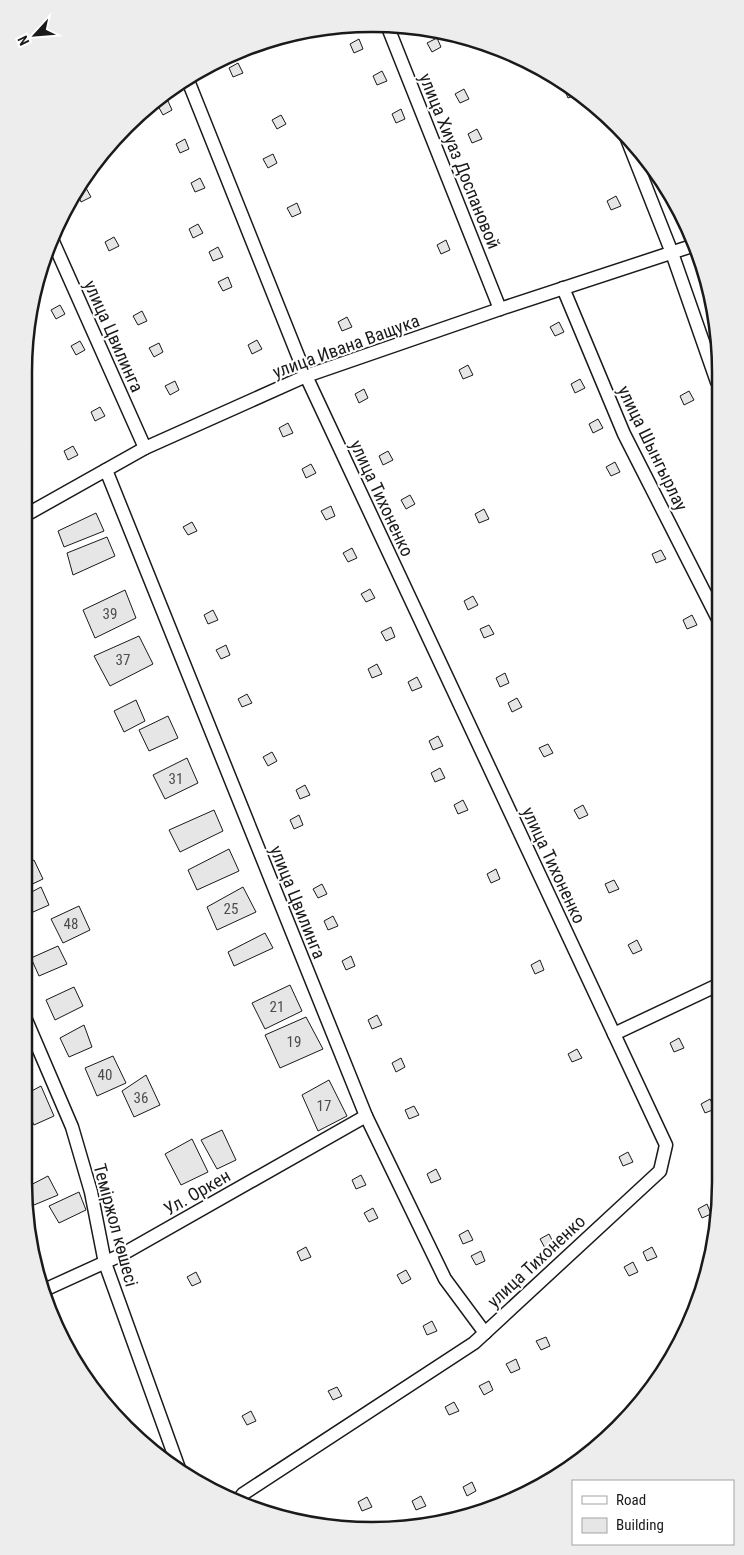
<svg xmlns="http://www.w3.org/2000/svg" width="744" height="1555" viewBox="0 0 744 1555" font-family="'Roboto Condensed',sans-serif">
  <rect width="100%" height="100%" fill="#fff"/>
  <!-- building -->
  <g fill="#e6e6e6" stroke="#1a1a1a">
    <path d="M437,38L441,47L432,52L427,43Z"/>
    <path d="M359,39L363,49L354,53L350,44Z"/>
    <path d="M238,63L243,73L233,77L229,68Z"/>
    <path d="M382,71L387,81L377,85L373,76Z"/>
    <path d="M569,87L577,91L578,94L568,98L564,89Z"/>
    <path d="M464,89L469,99L460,103L455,94Z"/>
    <path d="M168,101L172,110L163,115L158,106Z"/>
    <path d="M401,109L405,119L396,123L392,114Z"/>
    <path d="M281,115L286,124L277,129L272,120Z"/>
    <path d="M477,129L482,139L472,143L468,134Z"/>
    <path d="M185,139L189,149L180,153L176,144Z"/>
    <path d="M273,154L277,163L268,168L263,159Z"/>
    <path d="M200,178L205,188L195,192L191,183Z"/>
    <path d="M86,188L91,197L81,202L77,193Z"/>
    <path d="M616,196L621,206L611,210L607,201Z"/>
    <path d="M297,203L301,213L292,217L287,208Z"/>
    <path d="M198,224L203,233L193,238L189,229Z"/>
    <path d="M114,237L119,246L109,251L105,242Z"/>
    <path d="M446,240L450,250L441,254L437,245Z"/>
    <path d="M218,247L223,257L213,261L209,252Z"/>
    <path d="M228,277L232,287L223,291L218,282Z"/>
    <path d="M60,305L65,314L56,319L51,310Z"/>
    <path d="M142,311L147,321L138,325L133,316Z"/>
    <path d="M347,317L352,327L342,331L338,322Z"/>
    <path d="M559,322L564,332L555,336L550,327Z"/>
    <path d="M257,340L262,349L252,354L248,345Z"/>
    <path d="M80,341L85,350L76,355L71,346Z"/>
    <path d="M159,343L163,352L154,357L149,348Z"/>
    <path d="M468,365L473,375L463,379L459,370Z"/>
    <path d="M580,379L585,388L575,393L571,384Z"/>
    <path d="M175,381L179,390L170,395L165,386Z"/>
    <path d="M364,389L368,398L359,403L355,394Z"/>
    <path d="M689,391L694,400L684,405L680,396Z"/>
    <path d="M100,407L105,416L95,421L91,412Z"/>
    <path d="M598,419L603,428L593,433L589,424Z"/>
    <path d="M288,423L293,433L283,437L279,428Z"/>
    <path d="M73,446L78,455L68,460L64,451Z"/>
    <path d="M388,451L393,460L383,465L379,456Z"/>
    <path d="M615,462L620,472L611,476L606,467Z"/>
    <path d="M311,464L316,473L306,478L302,469Z"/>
    <path d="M718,473V485L716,486L712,477Z"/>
    <path d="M410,495L415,504L406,509L401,500Z"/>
    <path d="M331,506L335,516L326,520L321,511Z"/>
    <path d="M484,509L489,519L479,523L475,514Z"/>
    <path d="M96,513L104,531L64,547L58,531Z"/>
    <path d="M192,522L197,531L188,535L183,527Z"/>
    <path d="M107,537L115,556L73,575L67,553Z"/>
    <path d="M352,548L357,558L348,562L343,553Z"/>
    <path d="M661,550L666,559L656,563L652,554Z"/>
    <path d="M370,589L375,598L366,602L361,594Z"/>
    <path d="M125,590L136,618L95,638L83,610Z"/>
    <path d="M473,596L478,605L468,610L464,601Z"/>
    <path d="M213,610L218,620L208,624L204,615Z"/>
    <path d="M692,615L697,625L687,629L683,620Z"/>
    <path d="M489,625L494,634L484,638L480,629Z"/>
    <path d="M391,627L395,637L386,641L381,632Z"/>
    <path d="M139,636L153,664L110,686L94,656Z"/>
    <path d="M226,645L230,655L221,659L216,650Z"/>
    <path d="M377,664L382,674L372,678L368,669Z"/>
    <path d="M505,673L509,683L500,687L496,678Z"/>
    <path d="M417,677L422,687L412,691L408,682Z"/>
    <path d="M247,694L252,703L242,707L238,699Z"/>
    <path d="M517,698L522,707L512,712L508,703Z"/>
    <path d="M136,700L145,721L124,732L114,711Z"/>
    <path d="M168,716L178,738L149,751L139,730Z"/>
    <path d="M438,736L443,746L433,750L429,741Z"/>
    <path d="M548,744L553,753L544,757L539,748Z"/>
    <path d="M272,752L277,761L268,766L263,757Z"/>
    <path d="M187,758L198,783L165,799L153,775Z"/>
    <path d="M440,768L445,778L435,782L431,773Z"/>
    <path d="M305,785L310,795L300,799L296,790Z"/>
    <path d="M24,790L30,803L24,806Z"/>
    <path d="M463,800L468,810L458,814L454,805Z"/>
    <path d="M583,805L588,815L579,819L574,810Z"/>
    <path d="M214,810L223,831L180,852L169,830Z"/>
    <path d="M299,815L303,825L294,829L290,820Z"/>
    <path d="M229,849L239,871L197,890L188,870Z"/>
    <path d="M34,860L43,879L24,888V864Z"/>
    <path d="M496,869L500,879L491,883L487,874Z"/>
    <path d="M614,880L619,889L609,893L605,884Z"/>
    <path d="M322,884L327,894L318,898L313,889Z"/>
    <path d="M41,887L49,905L24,916V896Z"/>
    <path d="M243,887L256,912L217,930L207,907Z"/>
    <path d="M79,906L90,930L63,943L51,919Z"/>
    <path d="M333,916L338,926L328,930L324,921Z"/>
    <path d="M265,933L273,948L234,966L228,952Z"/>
    <path d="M637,940L642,950L633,954L628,945Z"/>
    <path d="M58,946L67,964L39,976L31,958Z"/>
    <path d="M351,956L355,966L346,970L342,961Z"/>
    <path d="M540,960L544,970L535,974L531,965Z"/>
    <path d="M290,985L302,1011L265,1029L252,1003Z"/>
    <path d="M74,987L83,1006L55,1020L46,1000Z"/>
    <path d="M377,1015L382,1025L372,1029L368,1020Z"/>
    <path d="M306,1017L323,1049L280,1068L265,1035Z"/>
    <path d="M84,1025L92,1047L69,1057L60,1038Z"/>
    <path d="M679,1038L684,1048L674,1052L670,1043Z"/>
    <path d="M577,1049L582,1058L572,1062L568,1054Z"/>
    <path d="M113,1056L126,1083L97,1096L85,1068Z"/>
    <path d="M401,1058L405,1067L396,1072L392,1063Z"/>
    <path d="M146,1075L160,1105L134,1117L122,1091Z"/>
    <path d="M329,1080L347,1116L318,1131L302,1095Z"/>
    <path d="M41,1086L54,1116L34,1125L24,1105V1095Z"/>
    <path d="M710,1099L715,1109L705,1113L701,1104Z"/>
    <path d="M414,1106L419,1115L409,1119L405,1110Z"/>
    <path d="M222,1130L236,1160L217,1169L201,1140Z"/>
    <path d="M192,1139L208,1172L181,1185L165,1154Z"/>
    <path d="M628,1152L633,1162L623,1166L619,1157Z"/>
    <path d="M436,1169L441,1179L431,1183L427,1174Z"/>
    <path d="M361,1175L366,1185L356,1189L352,1180Z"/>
    <path d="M48,1176L58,1195L34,1205L25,1188Z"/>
    <path d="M79,1192L86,1210L59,1223L49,1206Z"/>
    <path d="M707,1204L711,1214L702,1218L698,1209Z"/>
    <path d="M373,1208L378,1218L369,1222L364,1213Z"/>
    <path d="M468,1230L473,1240L463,1244L459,1235Z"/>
    <path d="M549,1234L554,1244L545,1248L540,1239Z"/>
    <path d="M306,1247L311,1257L301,1261L297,1252Z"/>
    <path d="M652,1247L657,1257L647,1261L643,1252Z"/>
    <path d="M481,1251L485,1261L476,1265L471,1256Z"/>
    <path d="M633,1262L638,1272L629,1276L624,1267Z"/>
    <path d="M406,1270L411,1279L402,1284L397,1275Z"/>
    <path d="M196,1272L201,1282L192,1286L187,1277Z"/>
    <path d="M432,1321L437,1331L427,1335L423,1326Z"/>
    <path d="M546,1337L550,1346L541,1350L536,1341Z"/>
    <path d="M516,1359L520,1369L511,1373L506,1364Z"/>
    <path d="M489,1381L493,1390L484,1395L479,1386Z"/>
    <path d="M337,1387L342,1396L333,1400L328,1391Z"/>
    <path d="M454,1402L459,1411L449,1415L445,1407Z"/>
    <path d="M251,1411L256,1421L247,1425L242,1416Z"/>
    <path d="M472,1482L476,1491L467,1496L463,1487Z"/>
    <path d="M421,1496L426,1506L416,1510L412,1501Z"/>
    <path d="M367,1497L372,1507L362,1511L358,1502Z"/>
  </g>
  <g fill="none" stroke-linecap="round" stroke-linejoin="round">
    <defs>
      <g id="street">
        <path d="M387,25L500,309"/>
        <path d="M187,78L306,376L666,1145L660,1171L474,1343L243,1494L236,1503"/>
        <path d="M627,139L672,253L717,382"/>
        <path d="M51,237L145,448"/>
        <path d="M563,288L624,434L718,619"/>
        <path d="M106,470L366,1116L445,1279L485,1333"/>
        <path d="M24,516L145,448L306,376L500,309L695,245"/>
        <path d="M24,1015L72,1127L91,1192L105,1263L181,1474"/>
        <path d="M614,1034L720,984"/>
        <path d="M42,1291L121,1255L366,1116"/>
      </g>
    </defs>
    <!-- street casing -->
    <use href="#street" stroke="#1a1a1a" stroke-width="15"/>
    <!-- street -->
    <use href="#street" stroke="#fff" stroke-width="12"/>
  </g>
  <g text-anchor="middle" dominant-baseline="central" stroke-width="4" stroke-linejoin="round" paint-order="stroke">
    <!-- number labels -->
    <g font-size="15" fill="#4d4d4d">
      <text x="110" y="614">39</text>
      <text x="123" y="660">37</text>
      <text x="176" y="779">31</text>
      <text x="231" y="909">25</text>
      <text x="71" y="924">48</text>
      <text x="277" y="1007">21</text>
      <text x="294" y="1042">19</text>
      <text x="105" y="1075">40</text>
      <text x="141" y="1098">36</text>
      <text x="324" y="1106">17</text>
    </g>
    <!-- street labels -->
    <g font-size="18" fill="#1a1a1a" stroke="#fff">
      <text transform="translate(460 161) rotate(68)">улица Хиуаз Доспановой</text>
      <text transform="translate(114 336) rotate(66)">улица Цвилинга</text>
      <text transform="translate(346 346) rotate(-20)">улица Ивана Ващука</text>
      <text transform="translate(653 448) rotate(64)">улица Шынгырлау</text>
      <text transform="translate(382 498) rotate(65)">улица Тихоненко</text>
      <text transform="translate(554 865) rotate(65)">улица Тихоненко</text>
      <text transform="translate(298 902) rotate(68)">улица Цвилинга</text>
      <text transform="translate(197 1192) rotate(-30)">Ул. Оркен</text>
      <text transform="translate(116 1225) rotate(75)">Теміржол көшесі</text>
      <text transform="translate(536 1261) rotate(-43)">улица Тихоненко</text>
    </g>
  </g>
  <!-- crop -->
  <path d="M0 0H744V1555H0ZM372 32H372A340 340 0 0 1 712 372V1182A340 340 0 0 1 372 1522H372A340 340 0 0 1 32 1182V372A340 340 0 0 1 372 32Z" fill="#ededed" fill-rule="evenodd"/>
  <path fill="none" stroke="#1a1a1a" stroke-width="2.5" d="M372 32H372A340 340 0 0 1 712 372V1182A340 340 0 0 1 372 1522H372A340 340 0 0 1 32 1182V372A340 340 0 0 1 372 32Z"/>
  <!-- legend -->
  <rect x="572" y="1480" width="162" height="65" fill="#ffffff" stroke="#a3a3a3"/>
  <rect x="582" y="1496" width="25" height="8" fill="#ffffff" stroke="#a3a3a3"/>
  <text x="616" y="1505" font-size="15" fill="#1a1a1a">Road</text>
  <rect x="582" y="1518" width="25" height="15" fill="#e6e6e6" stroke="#a3a3a3"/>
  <text x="616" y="1530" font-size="15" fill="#1a1a1a">Building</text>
  <!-- north arrow -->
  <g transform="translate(35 35) rotate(244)" stroke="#ffffff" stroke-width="4" paint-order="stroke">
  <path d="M0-4L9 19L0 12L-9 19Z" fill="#1a1a1a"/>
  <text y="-8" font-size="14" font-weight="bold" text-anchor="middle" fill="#1a1a1a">N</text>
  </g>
</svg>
